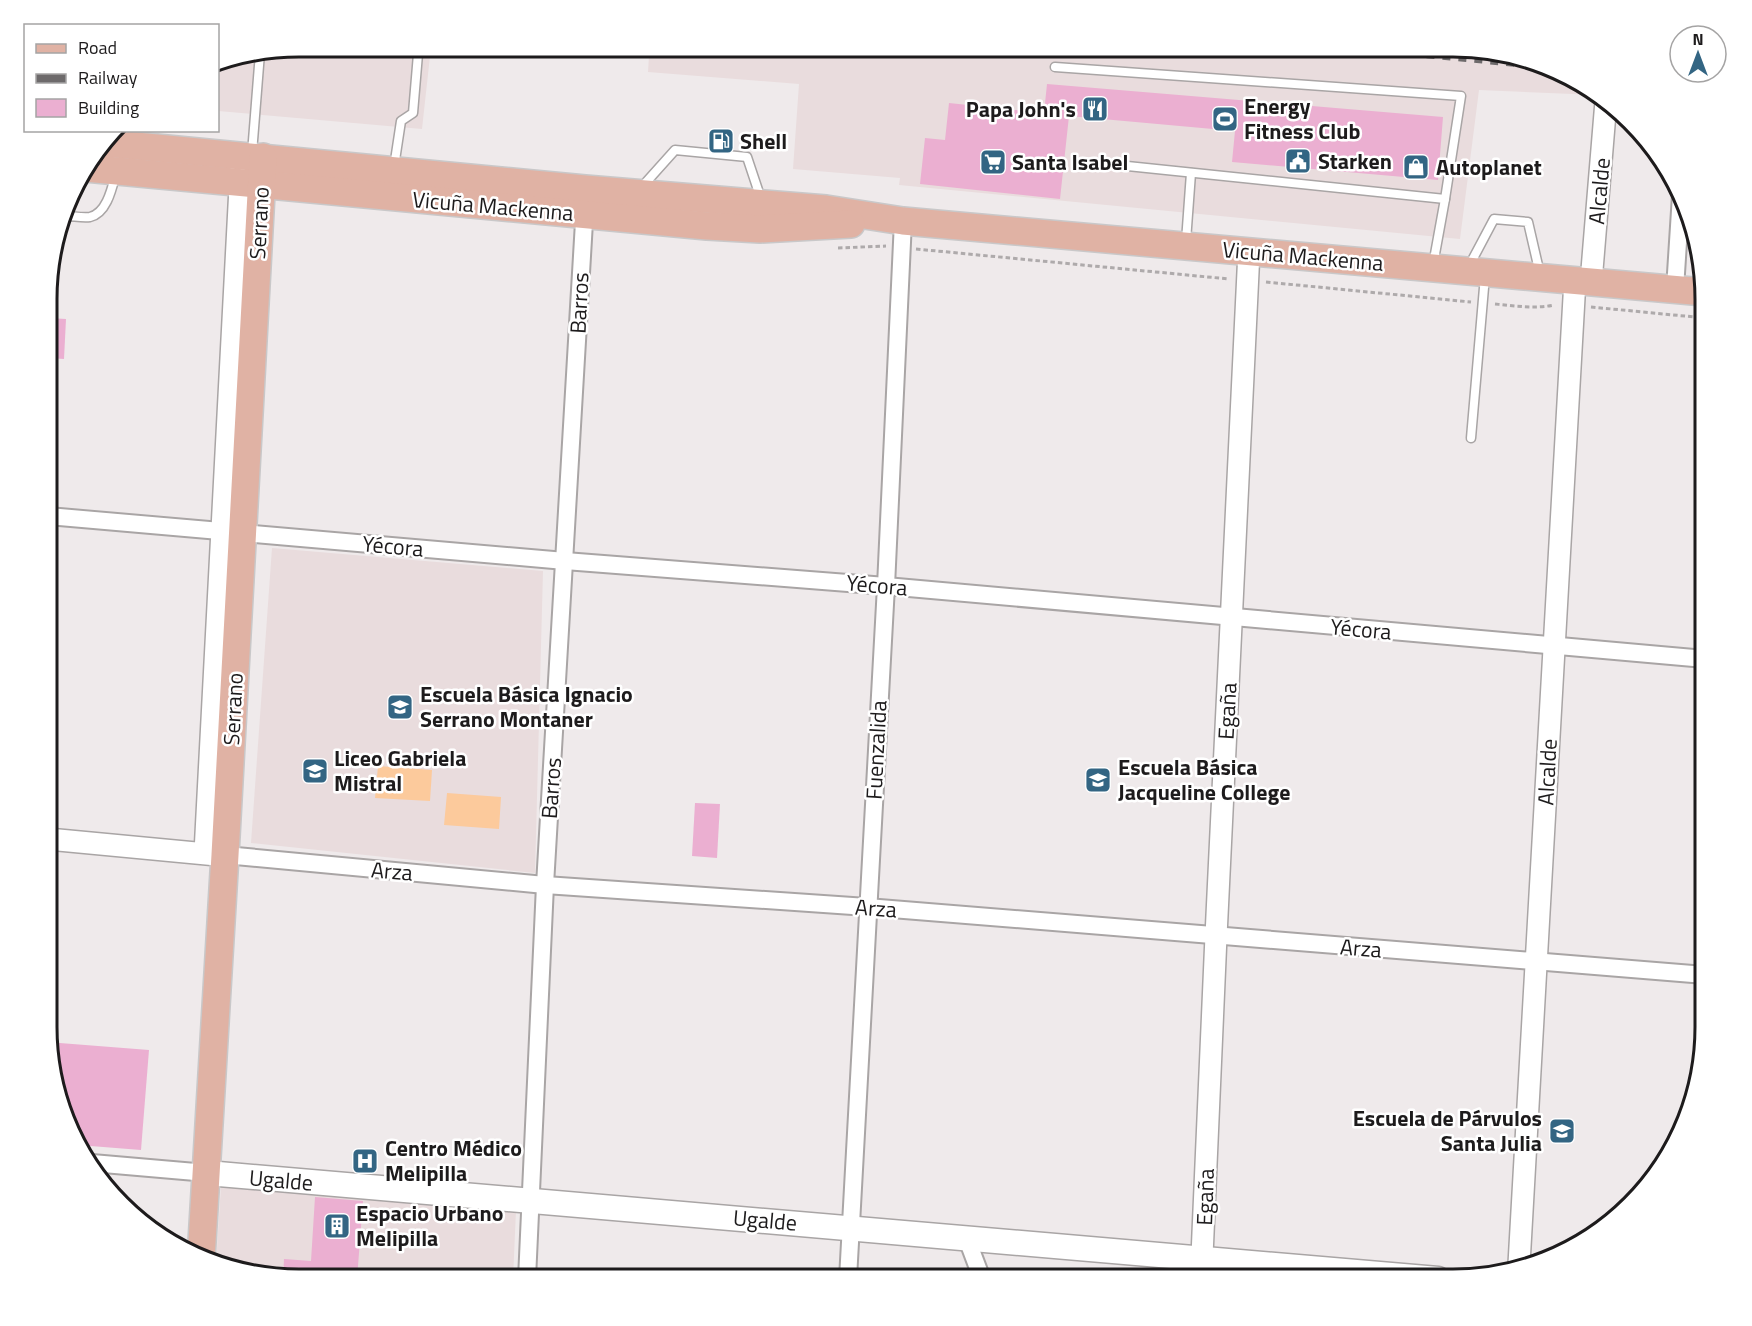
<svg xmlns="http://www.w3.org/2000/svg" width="1752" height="1326" viewBox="0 0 1752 1326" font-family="'Titillium Web',sans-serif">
  <rect width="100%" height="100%" fill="#efeaeb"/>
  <!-- built -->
  <g fill="#e9dcdd">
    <path d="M299,47H431L422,129L218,111V60Z"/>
    <path d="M550,47H1469L1549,66L1597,95L1479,90L1460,239L899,185L900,178L793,169L799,84L648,72L649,56Z"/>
    <path d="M272,548L543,571L535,873L251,843Z"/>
    <path d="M221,1186L516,1210L513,1279H283L216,1263Z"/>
  </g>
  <!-- green -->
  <g fill="#fcca9c">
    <path d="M378,766L432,770L430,801L375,798Z"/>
    <path d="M447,793L501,797L499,829L444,825Z"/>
  </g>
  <!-- building -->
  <g fill="#ebafd1">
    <path d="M1047,84L1443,117L1438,180L1232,162L1235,131L1069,116L1060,199L920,184L925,138L945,140L949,103L1044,113Z"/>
    <path d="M49,318L66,319L64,359L49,358Z"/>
    <path d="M695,803L720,804L717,858L692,856Z"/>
    <path d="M47,1042L149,1050L141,1150L78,1145L73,1139Z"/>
    <path d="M315,1197L363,1201L357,1279H283L284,1259L311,1261Z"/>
  </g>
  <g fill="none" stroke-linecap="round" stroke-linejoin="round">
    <defs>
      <g id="service">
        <path d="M1055,67L1461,96L1445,199L1433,265"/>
        <path d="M252,153L260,53"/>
        <path d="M1108,164L1445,199"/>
        <path d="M394,167L401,121L413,113L418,54L409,47"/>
        <path d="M640,189L675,150L747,157L761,199"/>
        <path d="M66,216C73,216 82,218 90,217C107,213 112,188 116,173"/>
        <path d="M1186,241L1191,173"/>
        <path d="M1468,268L1494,219L1528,222L1540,274"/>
        <path d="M1471,438L1485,276"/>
      </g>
      <g id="minor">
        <path d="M1675,289L1681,195"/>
        <path d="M48,516L565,561L886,586L1705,659"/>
        <path d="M225,855L545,885L867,907L1705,975"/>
        <path d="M92,1163L207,1173"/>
        <path d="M967,1239L982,1279"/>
        <path d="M527,1279L545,885L585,205"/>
        <path d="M848,1279L886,586L903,221"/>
      </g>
      <g id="tertiary">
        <path d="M1591,282L1606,101"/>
        <path d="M48,839L217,855"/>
        <path d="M205,853L241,168"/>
        <path d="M1519,1264L1575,280"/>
        <path d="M1201,1279L1216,936L1249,251"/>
      </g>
      <path id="secondary" d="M207,1173L1438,1279"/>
      <g id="primary">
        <path d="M105,143L585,189L826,209L903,221L1704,292"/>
        <path d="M85,168L707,226L760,229L851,224"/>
        <path d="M201,1259L225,855L263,157"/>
      </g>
    </defs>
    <!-- service casing -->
    <use href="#service" stroke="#a9a5a5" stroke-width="11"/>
    <!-- minor casing -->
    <use href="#minor" stroke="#a9a5a5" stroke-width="20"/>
    <!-- tertiary casing -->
    <use href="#tertiary" stroke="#a9a5a5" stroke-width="24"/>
    <!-- secondary casing -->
    <use href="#secondary" stroke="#a9a5a5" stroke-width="27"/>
    <!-- primary casing -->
    <use href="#primary" stroke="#c9c8c9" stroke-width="30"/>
    <!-- path -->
    <g stroke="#aeaaab" stroke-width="3" stroke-dasharray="4.5 3" stroke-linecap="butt">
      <path d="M838,248L886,246"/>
      <path d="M916,249L1229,279"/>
      <path d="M1266,282L1471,302"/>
      <path d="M1495,304C1515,306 1535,309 1554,305"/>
      <path d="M1591,307L1705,318"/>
    </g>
    <!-- service -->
    <use href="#service" stroke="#fff" stroke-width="8"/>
    <!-- minor -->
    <use href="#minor" stroke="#fff" stroke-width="16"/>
    <!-- tertiary -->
    <use href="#tertiary" stroke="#fff" stroke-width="21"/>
    <!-- secondary -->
    <use href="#secondary" stroke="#fff" stroke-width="24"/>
    <!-- primary -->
    <use href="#primary" stroke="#e0b2a4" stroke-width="27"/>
    <!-- rail -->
    <path stroke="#6d6a6b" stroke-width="4.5" stroke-dasharray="8 8" stroke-linecap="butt" d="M1331,47L1552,68"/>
  </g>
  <!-- icons -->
  <defs>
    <symbol id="restaurant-square" viewBox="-11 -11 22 22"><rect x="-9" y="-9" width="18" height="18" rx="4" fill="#336583" stroke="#fff"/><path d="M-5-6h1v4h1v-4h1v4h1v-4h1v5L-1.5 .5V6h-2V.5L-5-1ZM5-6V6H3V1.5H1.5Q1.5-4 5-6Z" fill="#fff"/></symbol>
    <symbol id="stadium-square" viewBox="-11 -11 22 22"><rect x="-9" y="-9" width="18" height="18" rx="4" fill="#336583" stroke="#fff"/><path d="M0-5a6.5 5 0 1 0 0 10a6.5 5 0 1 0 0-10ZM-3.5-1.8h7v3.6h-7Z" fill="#fff"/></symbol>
    <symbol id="fuel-square" viewBox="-11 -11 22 22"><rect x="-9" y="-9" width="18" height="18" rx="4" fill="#336583" stroke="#fff"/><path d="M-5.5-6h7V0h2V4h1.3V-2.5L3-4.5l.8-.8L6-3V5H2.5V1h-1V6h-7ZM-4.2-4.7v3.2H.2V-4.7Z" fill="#fff"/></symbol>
    <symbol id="civic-square" viewBox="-11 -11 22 22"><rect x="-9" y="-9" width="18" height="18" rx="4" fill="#336583" stroke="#fff"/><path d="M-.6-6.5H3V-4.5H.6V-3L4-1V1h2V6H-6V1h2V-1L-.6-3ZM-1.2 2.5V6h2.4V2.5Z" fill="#fff"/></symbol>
    <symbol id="supermarket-square" viewBox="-11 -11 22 22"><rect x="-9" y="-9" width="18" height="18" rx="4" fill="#336583" stroke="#fff"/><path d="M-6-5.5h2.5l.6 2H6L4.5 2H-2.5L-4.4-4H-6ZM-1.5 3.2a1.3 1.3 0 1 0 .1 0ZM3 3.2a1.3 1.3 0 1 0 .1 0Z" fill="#fff"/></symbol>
    <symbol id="shop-square" viewBox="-11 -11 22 22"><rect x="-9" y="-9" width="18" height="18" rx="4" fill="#336583" stroke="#fff"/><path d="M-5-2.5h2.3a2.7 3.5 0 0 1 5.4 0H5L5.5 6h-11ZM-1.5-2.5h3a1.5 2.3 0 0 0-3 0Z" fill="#fff"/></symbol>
    <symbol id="school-square" viewBox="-11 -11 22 22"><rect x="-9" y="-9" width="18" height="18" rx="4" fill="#336583" stroke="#fff"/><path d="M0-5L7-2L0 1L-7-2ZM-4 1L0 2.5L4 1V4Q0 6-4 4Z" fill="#fff"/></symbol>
    <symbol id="hospital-square" viewBox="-11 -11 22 22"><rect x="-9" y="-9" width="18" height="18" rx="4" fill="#336583" stroke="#fff"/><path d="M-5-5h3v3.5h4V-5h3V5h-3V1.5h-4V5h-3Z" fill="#fff"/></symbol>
    <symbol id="building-square" viewBox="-11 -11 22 22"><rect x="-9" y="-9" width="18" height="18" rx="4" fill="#336583" stroke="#fff"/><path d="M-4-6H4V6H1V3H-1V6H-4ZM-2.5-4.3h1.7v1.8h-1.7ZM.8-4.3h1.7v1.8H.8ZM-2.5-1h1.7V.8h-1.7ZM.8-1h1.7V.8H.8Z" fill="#fff"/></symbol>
  </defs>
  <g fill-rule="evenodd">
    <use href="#restaurant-square" x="1080" y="94" width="30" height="30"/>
    <use href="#stadium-square" x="1210" y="104" width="30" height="30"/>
    <use href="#fuel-square" x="706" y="126" width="30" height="30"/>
    <use href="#civic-square" x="1283" y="146" width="30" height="30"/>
    <use href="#supermarket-square" x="978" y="147" width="30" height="30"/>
    <use href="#shop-square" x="1401" y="152" width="30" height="30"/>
    <use href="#school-square" x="385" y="692" width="30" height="30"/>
    <use href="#school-square" x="300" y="756" width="30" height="30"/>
    <use href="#school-square" x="1083" y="765" width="30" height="30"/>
    <use href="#school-square" x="1547" y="1116" width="30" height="30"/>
    <use href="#hospital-square" x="350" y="1146" width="30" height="30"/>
    <use href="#building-square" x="322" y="1211" width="30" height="30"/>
  </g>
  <g text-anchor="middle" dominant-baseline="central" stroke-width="5" stroke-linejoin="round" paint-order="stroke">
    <!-- poi labels -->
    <g font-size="22" font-weight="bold" fill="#1d1b1c" stroke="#fff" text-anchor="start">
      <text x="1244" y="106">Energy<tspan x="1244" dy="25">Fitness Club</tspan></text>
      <text x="1076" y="109" text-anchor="end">Papa John's</text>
      <text x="740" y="141">Shell</text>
      <text x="1318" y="161">Starken</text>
      <text x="1012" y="162">Santa Isabel</text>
      <text x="1436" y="167">Autoplanet</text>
      <text x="420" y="694">Escuela Básica Ignacio<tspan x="420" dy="25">Serrano Montaner</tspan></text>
      <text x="334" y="758">Liceo Gabriela<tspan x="334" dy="25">Mistral</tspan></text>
      <text x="1118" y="767">Escuela Básica<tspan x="1118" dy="25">Jacqueline College</tspan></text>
      <text x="1542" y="1118" text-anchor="end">Escuela de Párvulos<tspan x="1542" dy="25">Santa Julia</tspan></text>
      <text x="385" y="1148">Centro Médico<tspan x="385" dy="25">Melipilla</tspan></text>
      <text x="356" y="1213">Espacio Urbano<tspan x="356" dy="25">Melipilla</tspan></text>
    </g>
    <!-- street labels -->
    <g font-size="22" fill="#1d1b1c" stroke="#fff">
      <text transform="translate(1599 191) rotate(-85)">Alcalde</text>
      <text transform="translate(493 206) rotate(5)">Vicuña Mackenna</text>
      <text transform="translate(259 223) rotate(-87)">Serrano</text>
      <text transform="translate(1303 256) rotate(5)">Vicuña Mackenna</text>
      <text transform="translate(579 303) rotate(-87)">Barros</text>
      <text transform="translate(393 546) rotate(5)">Yécora</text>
      <text transform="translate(877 585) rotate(5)">Yécora</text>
      <text transform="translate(1361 629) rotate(5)">Yécora</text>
      <text transform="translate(233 709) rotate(-87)">Serrano</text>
      <text transform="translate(1227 711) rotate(-87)">Egaña</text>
      <text transform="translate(876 750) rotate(-87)">Fuenzalida</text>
      <text transform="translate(1547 772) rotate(-87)">Alcalde</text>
      <text transform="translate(551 788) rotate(-86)">Barros</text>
      <text transform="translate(392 871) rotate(5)">Arza</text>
      <text transform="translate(876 908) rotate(4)">Arza</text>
      <text transform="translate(1361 948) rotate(5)">Arza</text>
      <text transform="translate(281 1180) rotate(5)">Ugalde</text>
      <text transform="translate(1205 1197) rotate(-88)">Egaña</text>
      <text transform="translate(765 1220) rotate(5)">Ugalde</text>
    </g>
  </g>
  <!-- crop -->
  <path d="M0 0H1752V1326H0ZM299 57H1453A242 242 0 0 1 1695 299V1027A242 242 0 0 1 1453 1269H299A242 242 0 0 1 57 1027V299A242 242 0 0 1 299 57Z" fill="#fff" fill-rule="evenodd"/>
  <path fill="none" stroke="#1d1b1c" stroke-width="3" d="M299 57H1453A242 242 0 0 1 1695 299V1027A242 242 0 0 1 1453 1269H299A242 242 0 0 1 57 1027V299A242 242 0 0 1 299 57Z"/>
  <!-- legend -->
  <rect x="24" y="24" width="195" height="108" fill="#ffffff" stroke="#a5a4a4" stroke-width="1.5"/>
  <rect x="36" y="44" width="30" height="9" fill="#e0b2a4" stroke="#a5a4a4" stroke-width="1.5"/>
  <text x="78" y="54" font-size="18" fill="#1d1b1c">Road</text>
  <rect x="36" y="74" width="30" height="9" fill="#6d6a6b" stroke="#a5a4a4" stroke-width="1.5"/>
  <text x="78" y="84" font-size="18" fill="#1d1b1c">Railway</text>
  <rect x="36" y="99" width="30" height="18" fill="#ebafd1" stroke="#a5a4a4" stroke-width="1.5"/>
  <text x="78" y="114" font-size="18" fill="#1d1b1c">Building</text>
  <!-- north arrow -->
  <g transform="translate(1698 54)"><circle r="28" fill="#ffffff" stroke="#a5a4a4" stroke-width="1.5"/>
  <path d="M0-4.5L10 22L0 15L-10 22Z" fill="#336583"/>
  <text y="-9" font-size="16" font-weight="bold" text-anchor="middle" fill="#1d1b1c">N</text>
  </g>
</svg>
